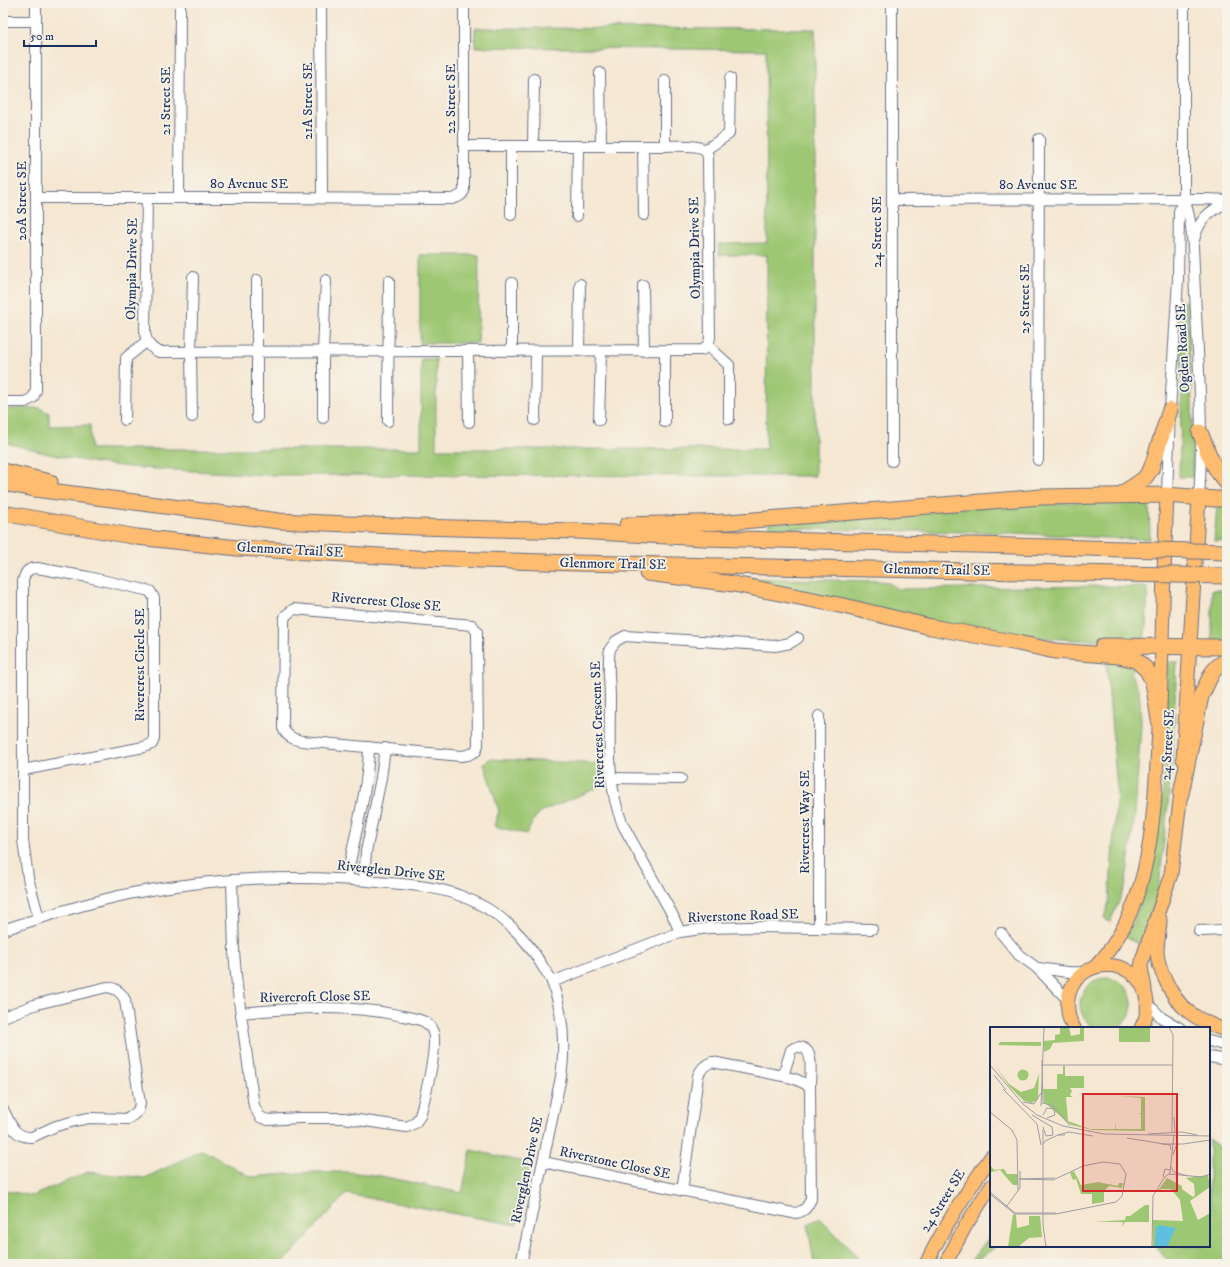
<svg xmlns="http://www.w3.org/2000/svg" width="1230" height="1267" viewBox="0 0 1230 1267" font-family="'IM FELL DW Pica',serif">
  <rect width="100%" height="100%" fill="#f7f3e8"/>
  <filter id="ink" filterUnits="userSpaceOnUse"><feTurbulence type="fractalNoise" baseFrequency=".025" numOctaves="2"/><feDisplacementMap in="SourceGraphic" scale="8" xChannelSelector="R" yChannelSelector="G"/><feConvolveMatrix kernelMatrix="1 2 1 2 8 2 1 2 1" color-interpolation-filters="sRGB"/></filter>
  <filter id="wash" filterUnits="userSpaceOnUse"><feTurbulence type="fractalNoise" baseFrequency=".012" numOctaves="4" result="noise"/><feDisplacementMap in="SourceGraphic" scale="16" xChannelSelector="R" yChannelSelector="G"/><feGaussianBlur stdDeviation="0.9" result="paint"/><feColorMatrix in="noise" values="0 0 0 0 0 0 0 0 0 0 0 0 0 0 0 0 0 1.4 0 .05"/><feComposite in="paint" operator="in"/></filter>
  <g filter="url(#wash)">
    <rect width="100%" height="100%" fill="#f5e7d2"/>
    <!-- green -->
    <g fill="#9ec773" stroke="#5c7b68">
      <path d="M475,28L815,29V476L267,475L138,468L96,463L48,454L3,442V409L40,408L49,413V426L90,425L91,449H421V359H436V449H766L767,255H719V244L767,243L766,50L475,47Z"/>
      <path d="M420,255H479L478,343H420Z"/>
      <path d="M1183,301L1187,302L1192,404L1193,477H1179L1182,382L1181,332Z"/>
      <path d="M1147,502L1149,504L1150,539H1126L1014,533L769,528V523L1026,503Z"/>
      <path d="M1227,505V541H1214L1217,506Z"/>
      <path d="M735,578L879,581L887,582L899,589L1100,586L1148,587L1146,627L1144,639L1107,640H1074L984,633Z"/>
      <path d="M1212,590H1227V643L1212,641Z"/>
      <path d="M1106,659L1133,667V670L1130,673L1139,690L1140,702L1141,724L1135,813L1125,888L1110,922L1106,921L1104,917L1109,902L1117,789Z"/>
      <path d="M1168,662H1177L1171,775L1160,878L1155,905L1142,943L1140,944L1127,938L1126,936C1169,852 1165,754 1168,662Z"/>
      <path d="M489,759L604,764V785L538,813L526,834L494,826L499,811L484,764Z"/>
      <circle cx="1106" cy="1004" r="26"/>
      <path d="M1209,1140L1227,1151V1264H1171L1155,1246H1209Z"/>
      <path d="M202,1150L251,1177L312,1172H348L381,1176L462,1193L471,1150L528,1163L529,1167L517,1225L346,1194L282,1264H3V1190L32,1196L88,1172L145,1178Z"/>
      <path d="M820,1218L864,1264H814L808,1224Z"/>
      <path d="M991,1235V1246H997L971,1264H968Z"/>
    </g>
  </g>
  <g filter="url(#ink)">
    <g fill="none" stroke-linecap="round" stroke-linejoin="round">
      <defs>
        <g id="minor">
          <path d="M321,3L322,198"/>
          <path d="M1184,3V199C1195,228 1193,261 1195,292C1198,360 1204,429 1199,497"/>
          <path d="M3,21H36"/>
          <path d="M600,73L601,146"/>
          <path d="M665,80V146"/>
          <path d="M511,146V215"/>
          <path d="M533,146L534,79"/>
          <path d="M643,146L644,215"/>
          <path d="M705,150L729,134L730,78"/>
          <path d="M36,198H250L452,199C458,197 462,196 464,191V3"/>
          <path d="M147,198L145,332C146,342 150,348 159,352L702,350C708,347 709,344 710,337L708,160C708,156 708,153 705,150C698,144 675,146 665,146H465"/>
          <path d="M179,198L180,3"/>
          <path d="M893,200L1206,199L1227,200"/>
          <path d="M577,216L578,146"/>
          <path d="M1194,240C1199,220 1208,211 1227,203"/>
          <path d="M512,283V351"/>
          <path d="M643,285L644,351"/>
          <path d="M708,346L729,365V419"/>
          <path d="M468,351L469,422"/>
          <path d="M579,351L580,284"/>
          <path d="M665,351V422"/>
          <path d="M3,402H25L33,398L36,390V3"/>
          <path d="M192,417L191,352L193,277"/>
          <path d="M257,418V280"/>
          <path d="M323,418V352L326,280"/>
          <path d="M125,420L126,358L147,341"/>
          <path d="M535,420L536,351"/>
          <path d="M599,420L601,351"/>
          <path d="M388,421L389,281"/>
          <path d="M1038,460L1039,139"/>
          <path d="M892,461V3"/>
          <path d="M1167,495L1170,410L1178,279L1179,211L1184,199"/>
          <path d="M294,609L472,625L477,632V638L478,745L476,751L468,755L461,756L302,741C293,739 287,737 283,728L284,620L286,615Z"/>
          <path d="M819,716V928"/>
          <path d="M23,770L144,747L152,744L154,739V598L150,591L88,577L37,568C27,568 25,573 23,581V840L28,878L39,918"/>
          <path d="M612,778L681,779"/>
          <path d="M347,879C354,835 368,792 369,747"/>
          <path d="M232,880L234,952L237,986L254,1106L260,1117L268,1120L298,1118H344L407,1127L415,1123L420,1116C425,1096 438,1050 433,1032C431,1027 428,1024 425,1022C417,1018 407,1017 398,1015C347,1004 293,1008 241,1013"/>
          <path d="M364,880L366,852L381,778L385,748"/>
          <path d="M3,930C46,916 89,902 133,893C217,877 304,874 389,883C413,885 438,887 461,896C496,909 524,934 543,967C546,972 550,976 552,982C554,987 555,993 557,998C564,1025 565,1050 561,1077L521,1264"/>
          <path d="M1199,931L1227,930"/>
          <path d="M680,932L672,914L623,825C606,785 610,740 610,698C610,682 607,665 610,649L616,641L625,636L775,646L790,643L798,638"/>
          <path d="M1001,933L1019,955L1037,968L1068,1000"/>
          <path d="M1037,968C1054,969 1069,975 1086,971"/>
          <path d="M552,982L680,932L709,928L751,927L872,929"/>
          <path d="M1148,1004L1162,1018L1180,1028"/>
          <path d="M3,1017L37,1004L107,987C116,988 121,992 125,1000L140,1104L138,1111L128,1119L89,1118L79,1120L56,1126L32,1137C14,1138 10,1123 3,1109"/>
          <path d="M1209,1041L1227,1046"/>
          <path d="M1209,1057L1227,1060"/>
          <path d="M783,1076L791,1050C795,1047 798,1046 803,1048C814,1051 810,1076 810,1086"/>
          <path d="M543,1162L793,1213C803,1213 807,1208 811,1199L810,1086L795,1079L783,1076L712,1062C704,1065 701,1069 698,1076L682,1191"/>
        </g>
        <g id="major">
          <path d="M1183,759L1199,497"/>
          <path d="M1160,919C1160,930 1157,941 1157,953C1158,963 1161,971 1165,979C1178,1010 1197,1020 1227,1031"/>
          <path d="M1096,966C1147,912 1153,833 1157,762C1160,722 1161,683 1162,643C1163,594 1165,544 1167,495"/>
          <path d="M1145,989L1141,967L1143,957L1171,874L1182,784"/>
          <path d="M1074,1028C1068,1019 1067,1009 1068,999C1074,956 1137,954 1146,996C1149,1008 1147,1017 1141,1028"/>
          <path d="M926,1264C944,1226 967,1191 991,1157"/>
          <path d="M945,1264L966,1225L991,1186"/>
        </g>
        <g id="highway">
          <path d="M1200,432C1207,450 1213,469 1227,483"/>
          <path d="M3,471L50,482"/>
          <path d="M3,483L35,489L279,521L417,527L576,531L704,538L1124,549"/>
          <path d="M1120,495L1144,479L1151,469L1170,410"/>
          <path d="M3,513L137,537L238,548L416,558L576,563L1123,574"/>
          <path d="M627,525L729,522L1041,497L1167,495L1215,499H1227"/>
          <path d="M647,573L734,584L844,606L931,627L1018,643L1055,651L1119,656L1136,660L1147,670L1153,682L1159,720"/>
          <path d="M1103,646L1227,647"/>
          <path d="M1181,794L1201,696L1212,673L1218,666L1227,660"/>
        </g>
      </defs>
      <!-- minor casing -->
      <use href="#minor" stroke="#676f87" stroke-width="12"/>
      <!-- major casing -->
      <use href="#major" stroke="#676f87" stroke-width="15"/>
      <!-- highway casing -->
      <use href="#highway" stroke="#676f87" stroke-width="17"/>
      <!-- minor -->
      <use href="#minor" stroke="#fff" stroke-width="10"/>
      <!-- major -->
      <use href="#major" stroke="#febc70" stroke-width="13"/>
      <!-- highway -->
      <use href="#highway" stroke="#febc70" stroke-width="15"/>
      <defs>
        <g id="highway-bridge">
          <path d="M1124,549L1227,552"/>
          <path d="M1123,574L1227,576"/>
        </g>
      </defs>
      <!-- highway-bridge casing -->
      <use href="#highway-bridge" stroke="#676f87" stroke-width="17" stroke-linecap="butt"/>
      <!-- highway-bridge -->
      <use href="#highway-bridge" stroke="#febc70" stroke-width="15"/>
    </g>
  </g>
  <g text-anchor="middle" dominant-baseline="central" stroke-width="3.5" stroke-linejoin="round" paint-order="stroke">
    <!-- street labels -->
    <g font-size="14" fill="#1b2f5e" stroke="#f7f3e8">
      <text transform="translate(451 99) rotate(-90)">22 Street SE</text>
      <text transform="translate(166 101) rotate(-90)">21 Street SE</text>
      <text transform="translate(308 101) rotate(-90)">21A Street SE</text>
      <text x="249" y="184">80 Avenue SE</text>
      <text x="1038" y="185">80 Avenue SE</text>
      <text transform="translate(22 201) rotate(-90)">20A Street SE</text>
      <text transform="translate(877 232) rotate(-90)">24 Street SE</text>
      <text transform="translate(695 248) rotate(-91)">Olympia Drive SE</text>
      <text transform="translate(132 269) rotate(-89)">Olympia Drive SE</text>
      <text transform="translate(1025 299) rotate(-90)">25 Street SE</text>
      <text transform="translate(1183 348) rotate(-93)">Ogden Road SE</text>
      <text transform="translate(290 550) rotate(3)">Glenmore Trail SE</text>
      <text transform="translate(613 564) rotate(1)">Glenmore Trail SE</text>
      <text transform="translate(937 570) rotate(1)">Glenmore Trail SE</text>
      <text transform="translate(386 602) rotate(5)">Rivercrest Close SE</text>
      <text transform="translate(140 665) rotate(-90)">Rivercrest Circle SE</text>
      <text transform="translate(598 725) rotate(-92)">Rivercrest Crescent SE</text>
      <text transform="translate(1168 745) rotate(-87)">24 Street SE</text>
      <text transform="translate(805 822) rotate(-90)">Rivercrest Way SE</text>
      <text transform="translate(391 871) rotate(6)">Riverglen Drive SE</text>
      <text transform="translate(743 916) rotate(-2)">Riverstone Road SE</text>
      <text transform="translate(315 997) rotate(-1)">Rivercroft Close SE</text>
      <text transform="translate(615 1163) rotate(12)">Riverstone Close SE</text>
      <text transform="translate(527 1170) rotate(-78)">Riverglen Drive SE</text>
      <text transform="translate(943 1201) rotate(-58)">24 Street SE</text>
    </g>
  </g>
  <!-- overview -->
  <g transform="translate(990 1027)">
    <rect width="220" height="220" fill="#f5e7d2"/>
    <path d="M70,0H79L81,9L90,7V1H94V14L63,16L60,22L54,25L53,14L65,13V8L70,7ZM129,0H160V15H129ZM10,15H51V19L8,18ZM5,39L19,57L31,65L44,61L49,47L48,72L42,76L34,74L19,59ZM73,39H75V49H94V61H80L82,64L80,68L83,70H76L78,94L100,102H125V95L126,102H151V87L148,86H151V71L129,69L155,70V104L103,103L81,98L54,75L53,62H67V47H73ZM27.5 48a5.5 5.5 0 1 1 11 0a5.5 5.5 0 1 1-11 0ZM0,138L4,143L14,142L17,147H28V158H23L10,143L0,145ZM84,144L91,158L108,155L128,159L129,156H133L132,161L119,159L114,164V175L102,177V167H91L86,152L83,153L80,146ZM218,148L220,160L200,174L208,193L220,186V220H163V193L193,194L190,173L181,162H171L167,165L177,151L192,159V162L203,170L205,168L204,157L196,151ZM155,178H159V195H135L132,200L133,195H104L135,193L136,189H140ZM23,187L26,188L27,201L39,198V189H50L52,210L39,211L28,220H18Z" fill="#9ec773"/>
    <path d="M169,198L186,201L177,220H165L166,200Z" fill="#5ec0dc"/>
    <path fill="none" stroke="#9e9da4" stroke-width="1" d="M179,0L183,8L182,105M52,33L53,77M0,38L33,77L47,88L73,99L114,107L220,109M51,38H183M4,48L16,63M13,62L47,97L51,118M33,75L44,77L51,66M53,76L63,79L80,99M51,79L54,0M0,85L22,103L27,113L28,163M42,88L62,100L63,108L56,109L53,100M53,88L57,81L64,82L65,88L57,91M184,90L185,105M53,103V198L56,220M158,107L192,105L207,108M68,108L79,105L103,109M137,111L180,118L181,123M53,117L55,114L68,108H75M171,117H193L220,113M183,128L186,119L189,117M181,140L184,145L198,149M179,147L212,150L220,147M173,150L175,142L180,143M29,152L65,151M0,165L25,186H66M0,167L25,187H66L126,175L132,169L136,147L130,137L113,135L93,139L63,153L29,152M16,180L30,161V144M162,220L163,169L174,151L180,146L184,107"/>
    <path fill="#d62828" fill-opacity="0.15" stroke="#d62828" stroke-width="2" d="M93,67H187V164H93Z"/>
    <rect width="220" height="220" fill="none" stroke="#1b2f5e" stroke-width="2"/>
  </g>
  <!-- margin -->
  <rect width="1230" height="1267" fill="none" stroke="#f7f3e8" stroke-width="16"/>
  <!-- scale -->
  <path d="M24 40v6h72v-6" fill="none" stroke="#1b2f5e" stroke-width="2"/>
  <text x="30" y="40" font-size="12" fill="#1b2f5e" stroke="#f7f3e8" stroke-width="3" paint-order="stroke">50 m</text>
</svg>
